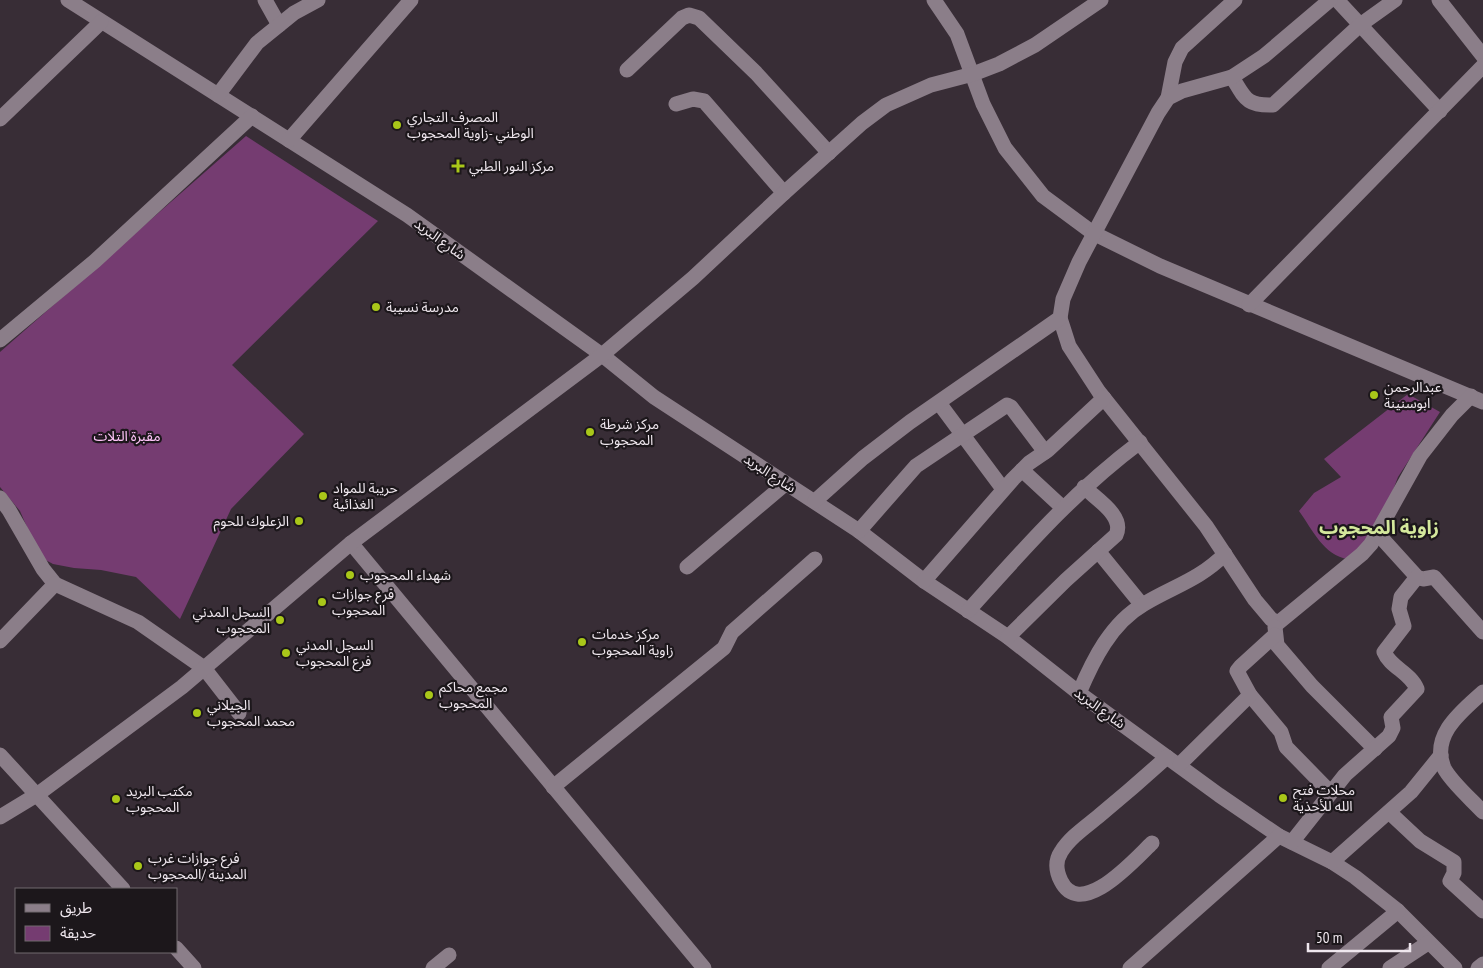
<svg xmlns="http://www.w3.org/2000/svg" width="1483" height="968" viewBox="0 0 1483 968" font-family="'PT Sans Narrow','Noto Sans Arabic',sans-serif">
  <rect width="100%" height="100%" fill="#382d36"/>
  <!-- green -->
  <g fill="#753c71">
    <path d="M246,136L378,221L232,365L304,434L231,509L180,619L136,577L101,570L74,568L53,564L40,557L20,511L0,487V352Z"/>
    <path d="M1408,394L1440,412L1398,477L1379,527L1348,559C1324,556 1312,529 1299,511L1314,493L1341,477L1324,459Z"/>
  </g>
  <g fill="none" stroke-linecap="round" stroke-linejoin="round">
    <!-- minor -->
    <g stroke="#8b7e89" stroke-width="15">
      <path d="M68,0L407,215L602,355L654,397L859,531L924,581L1008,637L1079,693L1219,795L1279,836L1332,862L1355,877L1398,911L1455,968"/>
      <path d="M265,0L279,25"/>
      <path d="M934,0L957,34L983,104L1005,148L1043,196L1093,233L1160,266L1483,402"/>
      <path d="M1337,0L1440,111"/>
      <path d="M1439,0L1483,56"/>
      <path d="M627,70L682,18L689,15L699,18L756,73L829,153"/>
      <path d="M1232,77C1245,98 1246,106 1273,105L1360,25L1395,0"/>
      <path d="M218,95L257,43L294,13L318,0"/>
      <path d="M1168,98L1175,62L1182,48L1235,0"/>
      <path d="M676,104L693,99L704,101L784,193"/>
      <path d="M0,119L101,22"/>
      <path d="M289,140L411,0"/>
      <path d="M1249,305L1483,66"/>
      <path d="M1060,318L1069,346L1099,392L1206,526L1255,600L1271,619L1278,623L1362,554L1371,544L1420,456L1452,415L1471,396"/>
      <path d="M0,340L95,261L252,116"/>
      <path d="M939,403L1003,489"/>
      <path d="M1022,470L1062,507"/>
      <path d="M0,498L9,510L43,569L55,584L138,622L204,668L239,713"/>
      <path d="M815,501L863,458L910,422L1060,318L1063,299L1079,262L1158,113L1168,98L1182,91L1232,77L1264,56L1330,0"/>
      <path d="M859,531L916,466L1007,405L1011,407L1045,452"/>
      <path d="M1378,534L1417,577L1423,579L1434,577L1483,632"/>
      <path d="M351,543L704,968"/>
      <path d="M1098,551L1142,605"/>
      <path d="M687,567L785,484"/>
      <path d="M924,581L1013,479L1029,463L1048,450L1104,398"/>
      <path d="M968,611C1024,549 1072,493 1140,442"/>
      <path d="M1275,627L1277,645L1312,686L1375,749"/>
      <path d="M1008,637L1066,580L1116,535C1125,516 1096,499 1084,487"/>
      <path d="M0,641L55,584"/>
      <path d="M1483,692C1462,711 1430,735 1444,768C1451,782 1472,800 1483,812"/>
      <path d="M1079,693C1093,660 1111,623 1144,604C1174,586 1199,580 1225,554"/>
      <path d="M1250,695L1281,732L1286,747L1330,792"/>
      <path d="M0,755L123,889"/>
      <path d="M1180,764L1250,695L1237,671L1241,666L1275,635"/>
      <path d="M553,787L724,648L732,632L815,559"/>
      <path d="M1389,812L1420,841L1454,862V873L1450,881L1483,911"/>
      <path d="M0,817L38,794L182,687L351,543L602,355L693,278L784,193L862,123L886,105L931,85L973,74L999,64L1035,45L1101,0"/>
      <path d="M1292,842L1345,775L1389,736L1393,728L1391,717L1417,689C1411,673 1390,667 1384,652L1404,626L1399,609L1401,597L1417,577"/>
      <path d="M1152,843C1135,859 1081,921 1061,881C1056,871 1055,861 1061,852C1070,837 1087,826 1100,815C1123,796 1145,777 1167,757"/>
      <path d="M1332,862L1411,792L1441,755"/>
      <path d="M176,948L194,968"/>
      <path d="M433,968L449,955"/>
      <path d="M1130,968L1279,836"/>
      <path d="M1329,968L1398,911"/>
      <path d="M1390,968L1428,943"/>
      <path d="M1478,968L1483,964"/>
    </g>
  </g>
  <!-- markers -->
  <g fill="#a9c719" stroke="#1c171b" stroke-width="2">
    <circle cx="397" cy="125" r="5"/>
    <path d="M455.5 158.5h5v5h5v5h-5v5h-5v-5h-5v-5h5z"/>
    <circle cx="376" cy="307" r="5"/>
    <circle cx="1374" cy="395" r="5"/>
    <circle cx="590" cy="432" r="5"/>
    <circle cx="323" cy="496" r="5"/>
    <circle cx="299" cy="521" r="5"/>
    <circle cx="350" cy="575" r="5"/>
    <circle cx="322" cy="602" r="5"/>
    <circle cx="280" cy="620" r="5"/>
    <circle cx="582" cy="642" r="5"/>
    <circle cx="286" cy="653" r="5"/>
    <circle cx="429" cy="695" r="5"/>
    <circle cx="197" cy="713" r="5"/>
    <circle cx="1283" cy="798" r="5"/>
    <circle cx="116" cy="799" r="5"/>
    <circle cx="138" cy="866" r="5"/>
  </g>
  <g text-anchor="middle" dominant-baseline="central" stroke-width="4.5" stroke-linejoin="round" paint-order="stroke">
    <!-- poi labels -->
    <g font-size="14" fill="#efe7ee" stroke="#1c171b" text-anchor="start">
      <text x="407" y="117">المصرف التجاري<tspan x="407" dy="16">الوطني -زاوية المحجوب</tspan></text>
      <text x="469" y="166">مركز النور الطبي</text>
      <text x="386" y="307">مدرسة نسيبة</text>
      <text x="1384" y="387">عبدالرحمن<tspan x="1384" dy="16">ابوسنينة</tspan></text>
      <text x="600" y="424">مركز شرطة<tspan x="600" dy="16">المحجوب</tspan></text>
      <text x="333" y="488">حريبة للمواد<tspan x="333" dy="16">الغذائية</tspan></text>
      <text x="289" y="521" text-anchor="end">الزعلوك للحوم</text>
      <text x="360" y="575">شهداء المحجوب</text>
      <text x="332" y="594">فرع جوازات<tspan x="332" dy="16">المحجوب</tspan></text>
      <text x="270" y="612" text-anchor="end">السجل المدني<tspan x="270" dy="16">المحجوب</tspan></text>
      <text x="592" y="634">مركز خدمات<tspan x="592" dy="16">زاوية المحجوب</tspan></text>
      <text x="296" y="645">السجل المدني<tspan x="296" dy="16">فرع المحجوب</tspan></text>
      <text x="439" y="687">مجمع محاكم<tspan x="439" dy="16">المحجوب</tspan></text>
      <text x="207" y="705">الجيلاني<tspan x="207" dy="16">محمد المحجوب</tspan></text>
      <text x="1293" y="790">محلات فتح<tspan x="1293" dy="16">الله للأحذية</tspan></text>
      <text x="126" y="791">مكتب البريد<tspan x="126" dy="16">المحجوب</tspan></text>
      <text x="148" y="858">فرع جوازات غرب<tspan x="148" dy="16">المدينة /المحجوب</tspan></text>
    </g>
    <!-- street labels -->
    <g font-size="14" fill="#efe7ee" stroke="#1c171b">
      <text transform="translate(440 239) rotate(36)">شارع البريد</text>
      <text transform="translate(770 473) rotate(33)">شارع البريد</text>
      <text transform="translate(1100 708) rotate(36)">شارع البريد</text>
    </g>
    <!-- park labels -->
    <g font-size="14" fill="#ffc5f9" stroke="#1c171b">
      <text x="127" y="436">مقبرة التلات</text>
    </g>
    <!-- district labels -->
    <g font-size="19" font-weight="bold" fill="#d4e89c" stroke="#1c171b">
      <text x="1379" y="527">زاوية المحجوب</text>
    </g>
  </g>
  <!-- legend -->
  <rect x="15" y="888" width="162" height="65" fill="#1c171b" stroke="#706a6f"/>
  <rect x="25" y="904" width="25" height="8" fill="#8b7e89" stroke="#706a6f"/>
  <text x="60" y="913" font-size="15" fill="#efe7ee">طريق</text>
  <rect x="25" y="926" width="25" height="15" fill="#753c71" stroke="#706a6f"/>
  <text x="60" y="938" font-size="15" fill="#efe7ee">حديقة</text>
  <!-- scale -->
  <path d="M1308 943v8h102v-8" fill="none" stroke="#efe7ee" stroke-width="2.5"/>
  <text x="1316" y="943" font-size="15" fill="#efe7ee" stroke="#1c171b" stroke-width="4" paint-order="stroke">50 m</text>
</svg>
